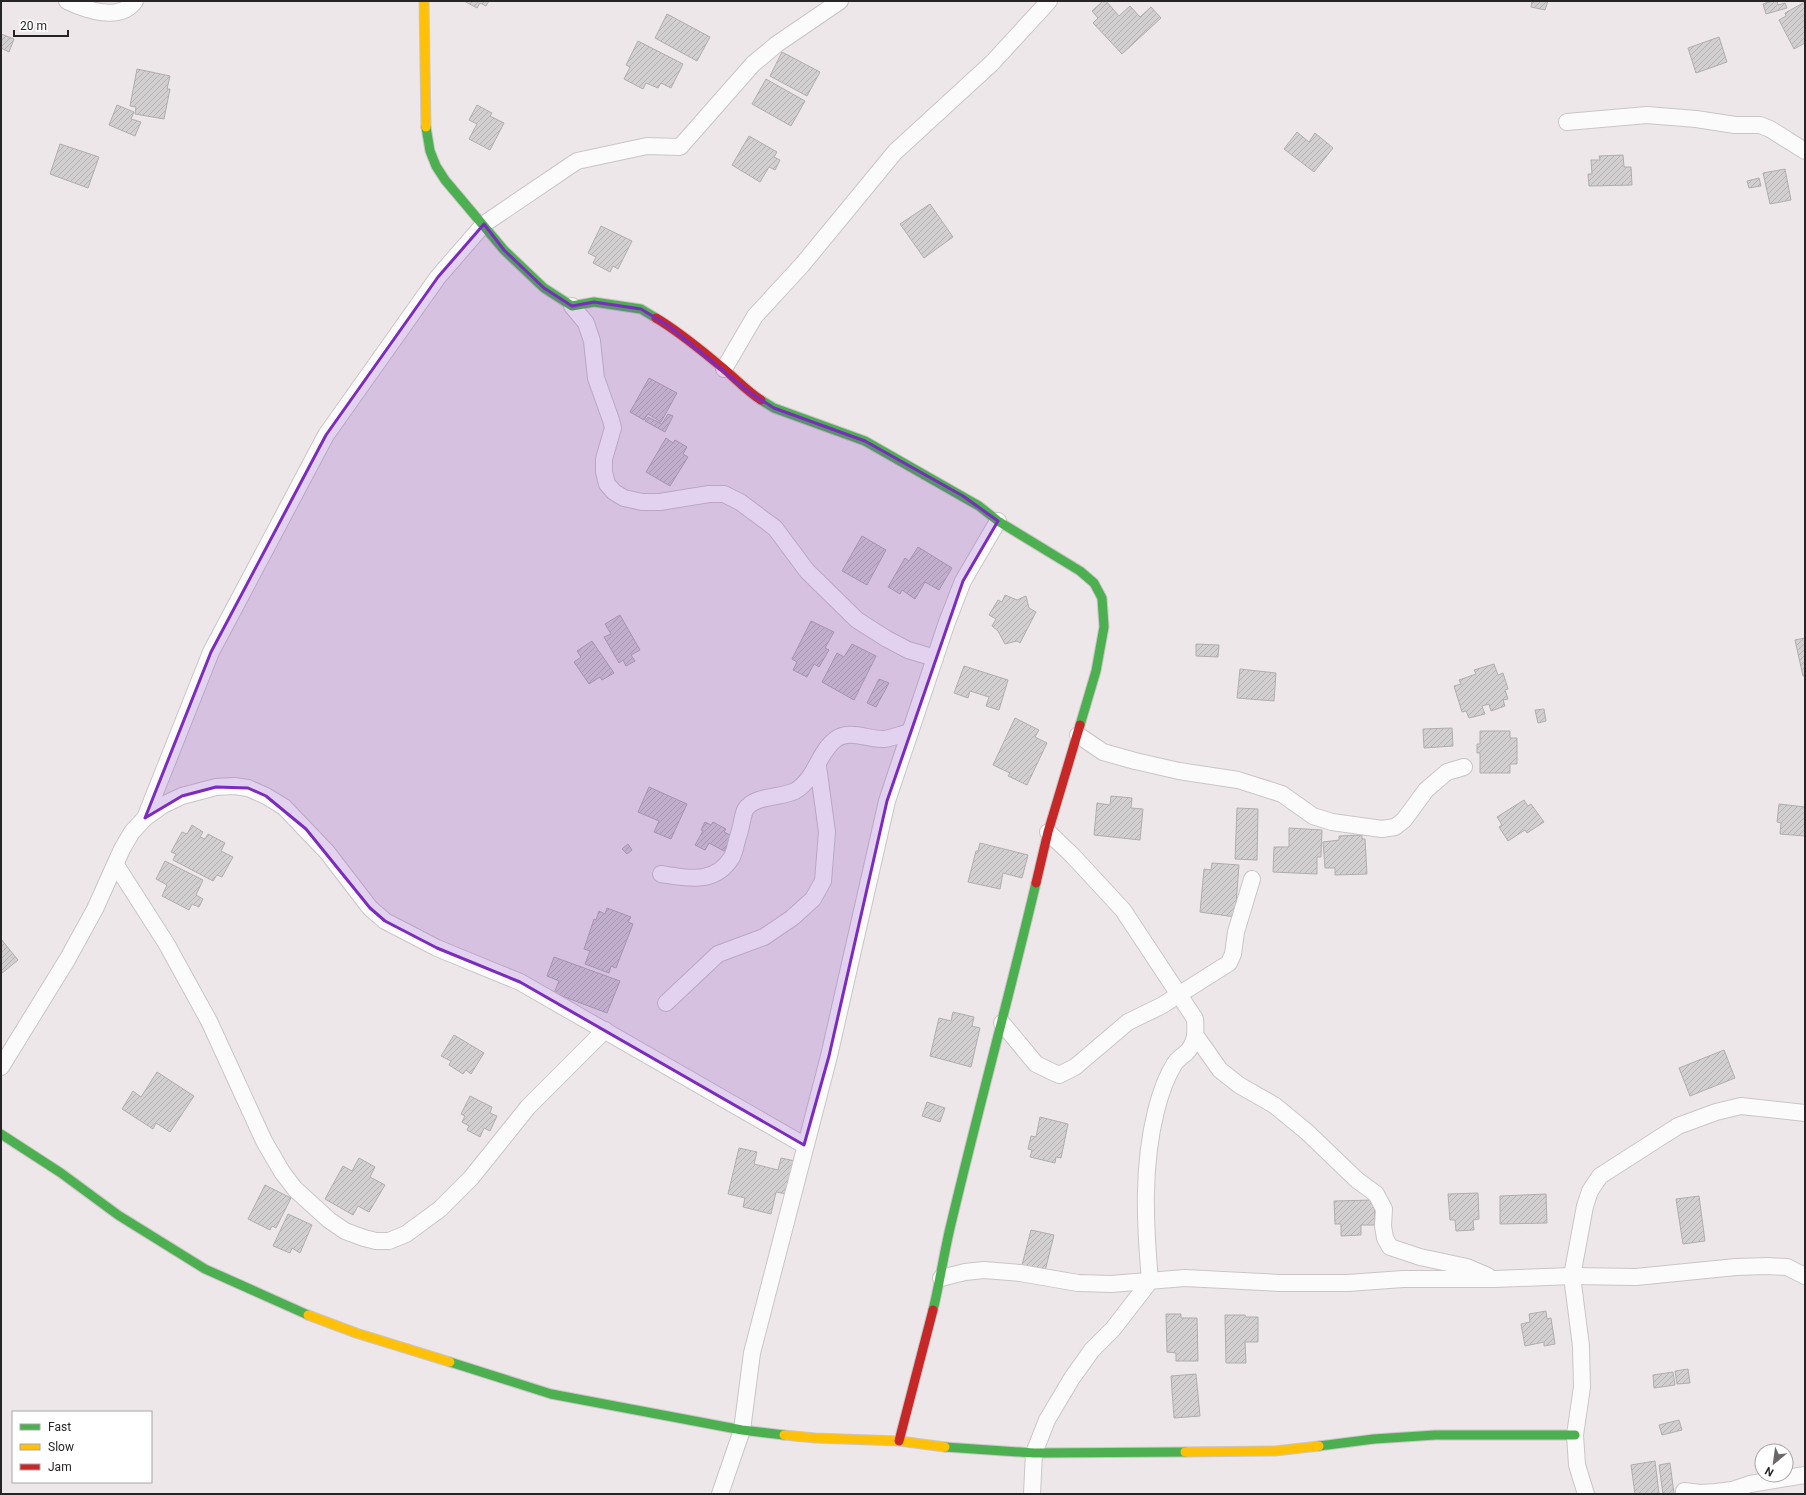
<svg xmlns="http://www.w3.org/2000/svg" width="1806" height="1495" viewBox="0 0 1806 1495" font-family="Roboto,sans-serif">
  <defs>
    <pattern id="building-hatch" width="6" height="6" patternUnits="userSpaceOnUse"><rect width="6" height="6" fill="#d2cfd0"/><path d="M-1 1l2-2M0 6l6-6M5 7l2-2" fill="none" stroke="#b4b2b2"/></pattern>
  </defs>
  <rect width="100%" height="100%" fill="#ede7e9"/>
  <!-- building -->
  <g fill="url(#building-hatch)" stroke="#b1adae">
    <path d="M464,1H489L486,6L480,3L477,8Z"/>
    <path d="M1103,1H1106L1119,16L1130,6L1140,17L1151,7L1161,18L1122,54L1093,23L1098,18L1092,11Z"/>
    <path d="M1532,1H1548L1545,10L1531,7Z"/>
    <path d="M1772,1H1777L1778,5L1785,3L1787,8L1766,14L1763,4Z"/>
    <path d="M1805,2V43L1794,49L1779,20L1786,16L1785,13Z"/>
    <path d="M667,14L710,37L697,61L655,38Z"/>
    <path d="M1,34L14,39L9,52L1,48Z"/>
    <path d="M1719,37L1727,62L1696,73L1688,48Z"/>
    <path d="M638,41L683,64L671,88L661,83L658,88L646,83L643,89L624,79L630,67L626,65Z"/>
    <path d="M782,52L820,72L807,96L770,76Z"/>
    <path d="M137,69L170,76L167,89H170L164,119L135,114L136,107L130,106Z"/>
    <path d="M766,79L805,101L791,126L752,104Z"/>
    <path d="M117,105L134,112L131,119L141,122L135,136L109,125Z"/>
    <path d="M477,105L492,113L490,116L504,123L490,150L469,139L477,124L469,120Z"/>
    <path d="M1297,132L1309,142L1315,133L1333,148L1314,172L1284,149Z"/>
    <path d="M749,136L777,152L774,157L780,160L775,170L769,167L760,182L732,165Z"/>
    <path d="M60,144L99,157L88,188L50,174Z"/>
    <path d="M1623,155L1624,167H1631L1632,185L1589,186L1588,174H1592L1591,160H1600L1599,156Z"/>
    <path d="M1785,169L1791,200L1770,204L1763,173Z"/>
    <path d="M1759,178L1761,186L1749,188L1747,181Z"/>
    <path d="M930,204L953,237L924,258L900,224Z"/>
    <path d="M601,226L632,241L618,269L613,266L610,272L593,263L596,257L588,253Z"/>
    <path d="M649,378L677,393L661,422L648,414L644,420L630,412Z"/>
    <path d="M668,414L673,416L665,432L645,421L648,417L662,424Z"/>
    <path d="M666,438L673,443L675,440L687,447L683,454L688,457L670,486L646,472Z"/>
    <path d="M862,536L886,550L867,585L842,571Z"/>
    <path d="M918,547L952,568L939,590L925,582L915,599L902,590L900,594L888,587L905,558L909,561Z"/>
    <path d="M1005,595L1017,600L1026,596L1029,608L1036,612L1020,643L1017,641L1005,644L998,631L992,626L996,619L989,615L998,600L1002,602Z"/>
    <path d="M620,615L640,650L631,655L635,661L626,666L623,660L619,663L604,637L611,634L605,624Z"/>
    <path d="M811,621L834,632L825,648L829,650L819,667L814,664L807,677L793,670L797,662L792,659Z"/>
    <path d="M1805,638V676H1803L1795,640Z"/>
    <path d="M592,641L614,673L602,680L600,677L589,684L574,662L581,657L577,651Z"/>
    <path d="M852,644L876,656L854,700L822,682L837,653L844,657Z"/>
    <path d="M1196,644L1219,645L1218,657L1196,656Z"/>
    <path d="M1494,664L1498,675L1503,673L1508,689L1505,690L1508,699L1503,700L1505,706L1491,711L1489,704L1482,706L1485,714L1469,718L1466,711L1462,712L1454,686L1461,684L1459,680L1476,674L1474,670Z"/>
    <path d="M964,666L1008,680L999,710L986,706L989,697L970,691L968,698L954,693Z"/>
    <path d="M1240,669L1276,673L1274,701L1237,698Z"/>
    <path d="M879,679L889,683L876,707L867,703Z"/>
    <path d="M1544,709L1546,721L1538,723L1535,710Z"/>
    <path d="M1015,718L1039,730L1035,737L1047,743L1027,785L1008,776L1010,773L993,765Z"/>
    <path d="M1452,728L1453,746L1424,748L1423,729Z"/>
    <path d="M1480,731H1510V738H1517V764H1510V773H1480V753H1477V744H1480Z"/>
    <path d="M649,787L687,804L671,839L654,832L659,821L638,812Z"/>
    <path d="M1111,796L1132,798L1131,808L1143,809L1140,840L1094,835L1097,803L1110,805Z"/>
    <path d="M1524,800L1528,806L1531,804L1544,822L1527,833L1525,830L1508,841L1499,827L1502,825L1497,817Z"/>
    <path d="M1779,804L1805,807V836L1780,834L1781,823L1777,822Z"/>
    <path d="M1237,808L1258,809L1257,860L1235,859Z"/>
    <path d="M705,822L711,825L713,822L726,829L724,832L732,836L724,851L709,843L705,850L695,845L703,831L701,830Z"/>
    <path d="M192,825L203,832L200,837L205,839L208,834L225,843L221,851L233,857L222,877L217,875L213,881L173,860L176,854L171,852L182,832L187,834Z"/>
    <path d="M1289,828L1322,830L1321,857H1317V874L1273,872L1274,847H1289Z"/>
    <path d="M1362,835V839H1365L1367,874L1335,875V868H1325L1323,842L1339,840V836Z"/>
    <path d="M980,843L1028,855L1022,878L1003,873L1000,889L968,882L976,851H978Z"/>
    <path d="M628,844L632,850L627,854L622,849Z"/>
    <path d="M165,861L203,880L196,895L203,899L199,907L192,904L189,910L162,896L167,885L156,879Z"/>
    <path d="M1212,863L1239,865L1235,917L1200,912L1204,869L1211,870Z"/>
    <path d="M607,908L631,917L628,922L633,924L616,968L611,966L609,973L585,964L590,951L584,949L594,919L596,920L599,911L605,914Z"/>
    <path d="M1,939L18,960L1,974Z"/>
    <path d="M554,957L620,981L607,1013L554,993L559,981L547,976Z"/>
    <path d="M953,1012L974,1017L972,1026L980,1028L971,1067L930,1056L939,1018L951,1021Z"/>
    <path d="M454,1035L484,1053L471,1074L466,1070L463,1074L449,1065L451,1061L441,1056Z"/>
    <path d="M1724,1050L1735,1078L1690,1096L1679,1068Z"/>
    <path d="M157,1072L194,1096L170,1132L156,1123L153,1129L122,1109L133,1091L141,1097Z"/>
    <path d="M470,1096L492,1107L490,1113L497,1116L490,1131L484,1128L480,1137L467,1130L469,1126L462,1122L465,1116L461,1114Z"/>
    <path d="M927,1102L945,1108L940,1122L922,1116Z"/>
    <path d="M1040,1117L1068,1124L1061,1158L1056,1157L1055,1163L1030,1157L1032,1150L1028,1149L1031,1136L1036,1137Z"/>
    <path d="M739,1148L757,1152L754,1164L778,1170L781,1158L795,1161L787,1194L776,1192L771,1214L743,1207L745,1198L728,1194Z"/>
    <path d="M359,1158L375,1167L370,1177L385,1185L369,1212L358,1206L353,1215L325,1199L343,1166L352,1171Z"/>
    <path d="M265,1185L291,1198L276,1228L272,1226L270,1230L248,1219Z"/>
    <path d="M1478,1193L1479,1219L1473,1220L1474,1230L1456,1231L1455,1220H1450L1448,1194Z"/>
    <path d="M1546,1194L1547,1223L1500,1224V1196Z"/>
    <path d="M1699,1196L1705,1241L1683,1244L1676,1199Z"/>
    <path d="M1374,1200L1375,1225H1361V1235L1341,1236V1224H1335L1334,1201Z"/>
    <path d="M288,1214L312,1225L300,1253L292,1248L290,1253L273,1246Z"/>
    <path d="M1031,1230L1054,1235L1045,1271L1022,1265Z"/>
    <path d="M1546,1311L1547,1319L1551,1318L1555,1344L1544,1346V1342L1525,1346L1521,1324L1530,1322L1529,1314Z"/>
    <path d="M1166,1314H1181V1318H1197L1198,1361H1176V1353L1167,1352Z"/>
    <path d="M1225,1315H1245L1246,1317H1258V1342H1245L1246,1363H1226Z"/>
    <path d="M1688,1369L1690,1383L1677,1384L1675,1371Z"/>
    <path d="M1673,1372L1675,1385L1654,1388L1653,1375Z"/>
    <path d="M1196,1374L1200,1416L1174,1418L1171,1376Z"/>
    <path d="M1679,1420L1682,1430L1662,1435L1659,1425Z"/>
    <path d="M1655,1461L1659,1494H1635L1631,1465Z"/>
    <path d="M1670,1463L1674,1494H1663L1659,1465Z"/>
  </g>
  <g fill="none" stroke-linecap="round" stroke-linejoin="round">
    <defs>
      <g id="street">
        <path d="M67,1C86,10 120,22 135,1"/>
        <path d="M1567,122L1647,115L1696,119L1735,125H1760L1770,129L1805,151"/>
        <path d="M572,306L586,323L592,341L596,378L611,420L613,428L604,459V472L607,484L614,492L624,498L642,502H660L709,494H724L740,502L775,528L807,571L857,620L887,639L908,650L935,658"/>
        <path d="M724,369L755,316L802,265L895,152L992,63L1049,1"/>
        <path d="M1078,735L1103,752L1135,761L1179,771L1238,780L1282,794L1313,816L1332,822L1382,829L1395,827L1404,820L1426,790L1447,772L1464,767"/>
        <path d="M145,818L211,652L326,435L438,277L484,224L577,161L647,146L680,147L753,64L777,44L840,1"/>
        <path d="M116,865L166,943L209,1021L264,1141L282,1172L295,1189L329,1220L345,1231L364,1238L376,1241H389L406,1234L440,1209L471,1178L528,1107L605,1030"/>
        <path d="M661,874C688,878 715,885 732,857C735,851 736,843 738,837C741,829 742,818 745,810C754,795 781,798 795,791C816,779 818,752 836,739C850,729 869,740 884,739C892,738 902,734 910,732"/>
        <path d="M666,1003L718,954L764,937L792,918L813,899L823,881L827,832L818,766"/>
        <path d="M1002,1023L1036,1064L1059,1075L1075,1067L1128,1022L1161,1006L1229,963L1233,954L1236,932L1252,879"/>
        <path d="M1196,1036L1220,1070L1239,1085L1274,1105L1307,1132L1357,1180L1376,1194L1384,1209L1383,1226L1385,1238L1390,1247L1420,1257L1467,1267L1488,1276"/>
        <path d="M1,1067L67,960L95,909L122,849L132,832L145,818L163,805L182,796L216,787L234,786L248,788L266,796L284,807L327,852L370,908L385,921L437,948L520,982L804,1145"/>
        <path d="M941,1278L965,1272L984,1270L1020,1273L1078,1283L1111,1284L1185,1278L1280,1283H1348L1403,1279H1495L1572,1276L1636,1277L1736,1267L1767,1266L1787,1267L1805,1276"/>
        <path d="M1684,1491L1700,1493L1716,1492L1732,1490L1750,1484L1805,1475"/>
        <path d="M720,1494L742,1430L752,1353L829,1056L887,801L947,622L963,581L998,521"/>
        <path d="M1032,1494L1034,1453L1047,1420L1072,1378L1092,1350L1113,1329L1150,1281C1145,1224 1142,1167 1156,1111C1160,1095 1166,1077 1175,1063C1178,1059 1182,1056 1186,1053C1196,1043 1196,1033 1195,1019L1123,910L1073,856L1048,832"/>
        <path d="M1586,1494L1577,1465L1575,1435L1582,1387L1581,1346L1572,1276L1585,1206L1590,1191L1600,1176L1678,1126L1716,1112L1741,1106L1805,1113"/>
      </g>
      <g id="fast">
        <path d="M426,127L430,151L436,166L445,180L504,250L544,288L572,306L594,302L641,309L656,318"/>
        <path d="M761,400L774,408L865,441L979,506L998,521L1080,571L1094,583L1102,598L1104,627L1096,671L1080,725"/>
        <path d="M1,1134L61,1173L118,1215L205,1269L308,1315"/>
        <path d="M933,1310C940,1282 944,1252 951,1224C978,1110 1009,997 1036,883"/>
        <path d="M450,1362L551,1394L742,1430L784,1435"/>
        <path d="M1319,1446L1374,1439L1435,1435H1575"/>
        <path d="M945,1447L1034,1453L1185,1452"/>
      </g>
      <g id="slow">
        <path d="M424,1L426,127"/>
        <path d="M308,1315L356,1333L450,1362"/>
        <path d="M784,1435L815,1438L899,1441L945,1447"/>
        <path d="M1185,1452L1275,1451L1319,1446"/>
      </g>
      <g id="jam">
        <path d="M656,318C680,332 702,351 723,368C736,379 747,391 761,400"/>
        <path d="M1036,883L1048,832L1080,725"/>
        <path d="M899,1441L933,1310"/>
      </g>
    </defs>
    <!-- street casing -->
    <use href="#street" stroke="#cac5c6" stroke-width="18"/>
    <!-- fast casing -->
    <use href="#fast" stroke="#cac5c6" stroke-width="11"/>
    <!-- slow casing -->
    <use href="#slow" stroke="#cac5c6" stroke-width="11"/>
    <!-- jam casing -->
    <use href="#jam" stroke="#cac5c6" stroke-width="11"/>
    <!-- street -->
    <use href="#street" stroke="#fcfbfc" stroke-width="16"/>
    <!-- fast -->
    <use href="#fast" stroke="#4caf50" stroke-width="9"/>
    <!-- slow -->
    <use href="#slow" stroke="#ffc107" stroke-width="9"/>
    <!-- jam -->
    <use href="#jam" stroke="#c62828" stroke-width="9"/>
  </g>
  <!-- marked area -->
  <path fill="#7b2cbf" fill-opacity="0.2" stroke="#7b2cbf" stroke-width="3" stroke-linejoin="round" d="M484,224L504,250L544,288L572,306L594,302L641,309L669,326L749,392L774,408L865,441L963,496L998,521L963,581L887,801L829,1056L804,1145L520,982L437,948L385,921L370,908L306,829L266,796L248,788L216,787L182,796L145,818L211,652L326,435L438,277Z"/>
  <!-- border -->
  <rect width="1806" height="1495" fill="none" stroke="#272425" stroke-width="4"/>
  <!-- legend -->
  <rect x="12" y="1411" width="140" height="72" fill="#ffffff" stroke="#a9a7a8"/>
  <rect x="20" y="1424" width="20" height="6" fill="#4caf50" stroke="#a9a7a8"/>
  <text x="48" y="1431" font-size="12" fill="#272425">Fast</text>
  <rect x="20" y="1444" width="20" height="6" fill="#ffc107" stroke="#a9a7a8"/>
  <text x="48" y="1451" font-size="12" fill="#272425">Slow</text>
  <rect x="20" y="1464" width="20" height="6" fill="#c62828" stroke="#a9a7a8"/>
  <text x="48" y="1471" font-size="12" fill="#272425">Jam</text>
  <!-- north arrow -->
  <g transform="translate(1774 1463) rotate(209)"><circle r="19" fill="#ffffff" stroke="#a9a7a8"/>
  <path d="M0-3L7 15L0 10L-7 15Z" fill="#6c686a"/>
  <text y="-6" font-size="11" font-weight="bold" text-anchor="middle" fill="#272425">N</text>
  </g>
  <!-- scale -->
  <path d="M14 30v6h54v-6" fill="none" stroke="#272425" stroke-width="2"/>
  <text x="20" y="30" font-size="12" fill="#272425" stroke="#ffffff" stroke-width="3" paint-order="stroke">20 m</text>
</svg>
